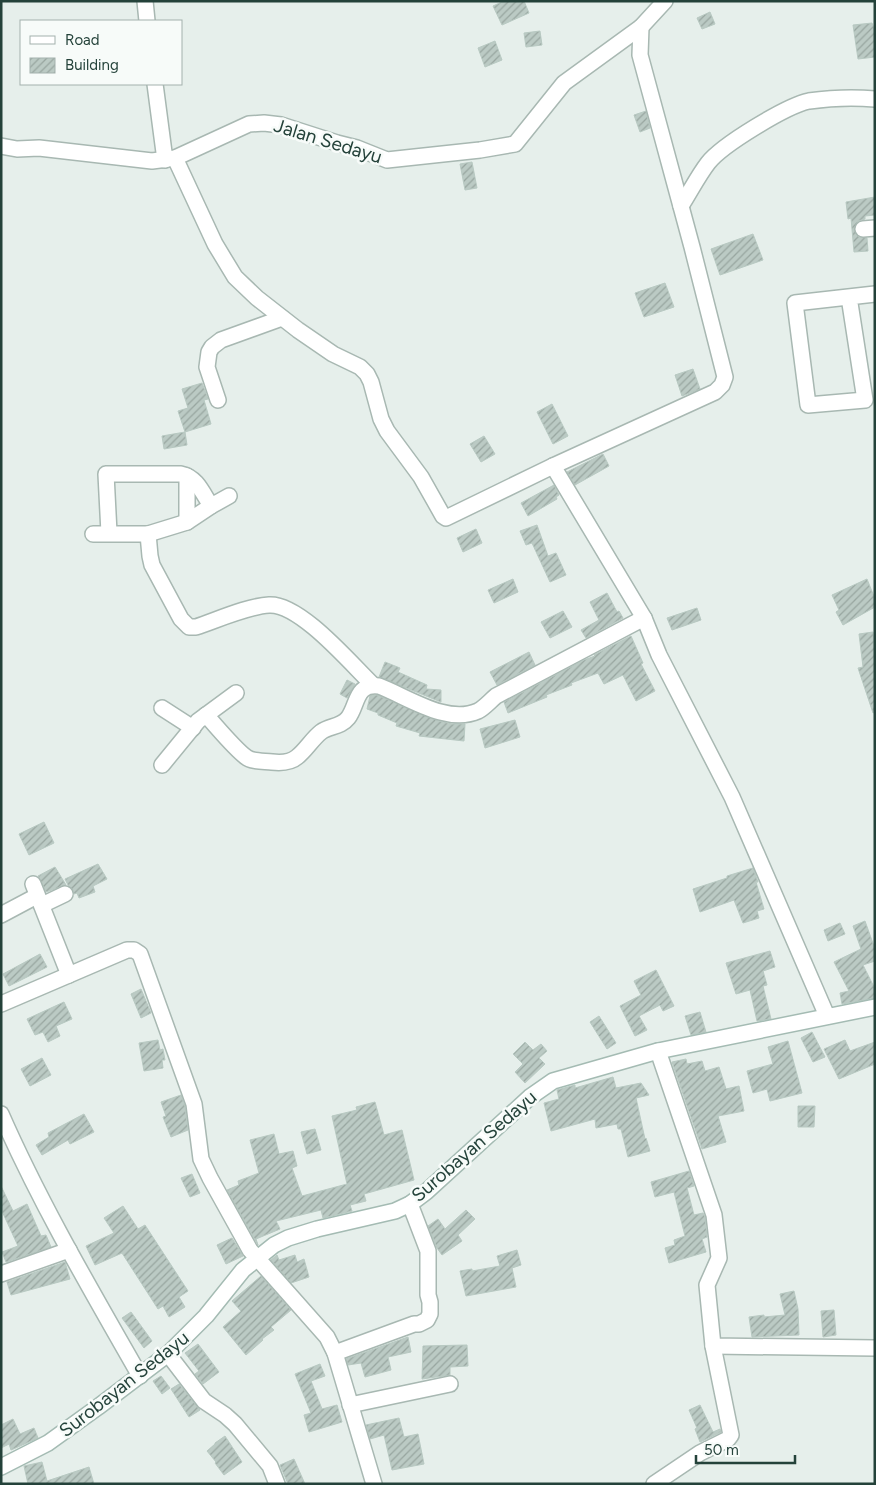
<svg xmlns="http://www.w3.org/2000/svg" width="876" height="1485" viewBox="0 0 876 1485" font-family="Figtree,sans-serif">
  <defs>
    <pattern id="building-hatch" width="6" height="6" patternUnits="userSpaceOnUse" patternTransform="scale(1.25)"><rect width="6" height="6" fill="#bbcac4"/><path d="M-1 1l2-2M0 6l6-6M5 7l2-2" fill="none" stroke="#98a6a0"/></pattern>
  </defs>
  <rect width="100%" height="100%" fill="#e6efeb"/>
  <!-- building -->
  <g fill="url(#building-hatch)" stroke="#b8c9c2">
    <path d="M504,1H524L529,13L502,25L493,6Z"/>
    <path d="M710,12L715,24L702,29L697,18Z"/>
    <path d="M872,23L875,32V57L858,59L853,25Z"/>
    <path d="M540,31L542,45L526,47L524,33Z"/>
    <path d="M495,41L502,60L485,67L478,48Z"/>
    <path d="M646,111L650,128L640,132L634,115Z"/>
    <path d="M472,162L477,188L465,190L460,164Z"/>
    <path d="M875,197V215L865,216V219L858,221L854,229L859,237L867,238L868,251L854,252L851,218L848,219L846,202Z"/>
    <path d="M753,234L763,260L720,275L711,249Z"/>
    <path d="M665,283L674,307L644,317L635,293Z"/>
    <path d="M693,369L700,389L682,396L675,375Z"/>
    <path d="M202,383L208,399L204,400L211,424L185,432L178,411L188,408L182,389Z"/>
    <path d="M552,404L568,436L553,444L537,412Z"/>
    <path d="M185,432L187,445L164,449L162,436Z"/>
    <path d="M484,436L495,454L481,462L470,444Z"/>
    <path d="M603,454L609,466L575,485L567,472Z"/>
    <path d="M554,485L559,495L556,497L557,499L528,516L521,503Z"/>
    <path d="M537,525L548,556L556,553L566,575L550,582L532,543L526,545L520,531Z"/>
    <path d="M476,529L482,543L463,552L457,538Z"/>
    <path d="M513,579L518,592L494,603L488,590Z"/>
    <path d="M867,579L875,599V607L843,625L836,612L839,610L832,595Z"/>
    <path d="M607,593L617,612L619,611L623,618L586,638L581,630L599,620L590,602Z"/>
    <path d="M697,608L701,620L672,630L667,618Z"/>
    <path d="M563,611L572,627L550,638L541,622Z"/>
    <path d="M873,632L875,650V712L873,713L858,668L863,667L859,634Z"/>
    <path d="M631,636L643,663L641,664L655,691L636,701L623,675L604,684L598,673L571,683L572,685L546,695L547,697L508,713L504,702L584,660L595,656L594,655Z"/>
    <path d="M529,652L535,665L497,685L490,672Z"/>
    <path d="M385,662L400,668L398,672L427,685L426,689L441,690V702L379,677Z"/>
    <path d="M347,680L355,684L347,698L340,694Z"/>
    <path d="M373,695H377L438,721L452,724H465L464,741L419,736L420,733L396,726L397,723L378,715V713L367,709L370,696Z"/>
    <path d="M515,720L520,737L485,748L480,729Z"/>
    <path d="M44,822L54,843L29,855L19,834Z"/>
    <path d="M98,864L107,879L93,886L95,892L79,898L77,893L74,894L73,890L68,885L65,879Z"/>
    <path d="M55,867L66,885L46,892L38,876Z"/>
    <path d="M753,868L758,882H756L764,909L757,911L759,918L743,923L734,900L700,912L693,889L727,878V876Z"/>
    <path d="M865,921L875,949V961L863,965L875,989V998L842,1004L840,993L849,991L834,962L861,949L853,926Z"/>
    <path d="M840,923L845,934L828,941L824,930Z"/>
    <path d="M770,951L775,967L763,971L767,985L763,986L771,1019L757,1021L750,990L736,994L726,963Z"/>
    <path d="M40,954L47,967L9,986L3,974Z"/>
    <path d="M656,970L674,1006L663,1011L660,1005L639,1016L647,1030L635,1036L620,1006L641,995L634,981Z"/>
    <path d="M141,989L151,1013L141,1018L131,994Z"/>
    <path d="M64,1002L72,1019L56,1026L60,1036L48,1042L43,1032L35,1035L27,1019Z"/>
    <path d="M700,1012L706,1032L691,1035L685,1016Z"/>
    <path d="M599,1016L616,1043L607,1049L590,1022Z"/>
    <path d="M812,1032L825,1057L813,1062L801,1038Z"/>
    <path d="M158,1040L160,1050L163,1049L165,1060H162L163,1068L144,1071L139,1043Z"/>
    <path d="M845,1040L850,1051L875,1042V1064L839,1079L824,1049Z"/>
    <path d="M788,1041L802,1093L770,1101L767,1089L753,1093L747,1071L773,1064L768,1047Z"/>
    <path d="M525,1042L533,1050L541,1044L547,1051L539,1058L545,1064L525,1083L515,1072L523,1064L513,1054Z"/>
    <path d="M42,1058L51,1075L30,1086L21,1069Z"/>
    <path d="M686,1059L687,1064L702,1061L705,1071L719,1067L726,1089L739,1086L744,1111L718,1116L726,1142L702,1149L672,1062Z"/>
    <path d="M613,1077L616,1088L641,1083L649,1095L636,1098L645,1139L646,1138L650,1151L628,1157L621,1129H618L617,1124L596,1128L595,1119L551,1131L544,1103L559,1099L557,1090L575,1085V1088Z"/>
    <path d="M181,1095L185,1106L188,1130L171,1137L163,1117L166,1116L161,1102Z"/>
    <path d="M375,1102L384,1135L402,1130L414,1180L364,1194L366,1201L350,1205L352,1211L323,1218L321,1210L276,1221L280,1229L256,1239L258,1245L227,1190L239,1185L238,1181L259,1173L250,1140L274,1134L279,1154L293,1151L297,1166L292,1168L302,1196L347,1184L332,1116L357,1110L356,1107Z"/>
    <path d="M798,1106H815L814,1127H798Z"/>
    <path d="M84,1114L94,1132L70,1144L68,1140L42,1155L36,1145L49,1137L48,1133Z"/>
    <path d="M315,1129L321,1150L307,1154L301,1132Z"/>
    <path d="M689,1171L694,1186L687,1188L694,1215L703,1213L705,1217L707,1237L702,1239L706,1252L669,1263L665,1248L675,1245L674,1240L685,1236L674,1192L655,1197L651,1182Z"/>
    <path d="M192,1174L200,1193L190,1197L181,1178Z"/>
    <path d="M1,1186L13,1211L27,1204L41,1236L46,1235L51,1247L6,1262L2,1252L18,1246L1,1209Z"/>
    <path d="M123,1206L138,1229L145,1225L188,1291L179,1297L185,1307L169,1317L163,1306L158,1309L122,1253L95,1265L86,1246L114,1233L104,1218Z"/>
    <path d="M466,1210L475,1219L458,1235L462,1241L442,1255L437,1248L428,1226L438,1219L445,1229Z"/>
    <path d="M232,1238L243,1256L226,1264L217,1245Z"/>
    <path d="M517,1250L521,1265L512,1268L516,1287L466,1296L460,1271L472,1269V1271L500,1266L497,1256Z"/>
    <path d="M277,1255L279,1260L295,1255L297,1262L304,1259L309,1277L291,1283L271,1260Z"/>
    <path d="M65,1262L70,1279L11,1295L7,1282Z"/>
    <path d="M261,1276L291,1310L271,1327L274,1330L262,1339L263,1340L246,1355L223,1327L241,1311L232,1301Z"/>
    <path d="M794,1291L798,1309L799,1335L752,1337L749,1317L764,1315V1317L785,1315L780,1294Z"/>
    <path d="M834,1310L836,1335L823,1337L821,1311Z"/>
    <path d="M131,1312L152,1341L144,1348L122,1318Z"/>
    <path d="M408,1337L411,1352L388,1357L391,1370L365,1377L361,1363L348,1365L346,1359Z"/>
    <path d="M198,1344L219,1372L203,1384L195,1374L199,1371L185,1353Z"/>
    <path d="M467,1345L468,1366L450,1367V1375L422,1379L423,1346Z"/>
    <path d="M320,1364L325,1376L311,1381L322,1409L337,1405L342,1422L309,1432L304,1415L311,1413L295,1374Z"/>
    <path d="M161,1376L170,1388L162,1394L153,1381Z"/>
    <path d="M179,1384L200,1410L189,1417L171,1389Z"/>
    <path d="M700,1405L713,1432L720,1429L721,1432L700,1442L695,1429L697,1428L689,1410Z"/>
    <path d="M399,1418L404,1437L418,1434L424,1464L392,1470L384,1435L370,1439L366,1425Z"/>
    <path d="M13,1419L20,1434L34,1428L38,1438L11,1450L9,1444L1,1448V1425Z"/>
    <path d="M225,1436L242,1462L224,1475L215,1463L216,1462L207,1451L215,1444V1443Z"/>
    <path d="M294,1459L305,1484H288L280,1465Z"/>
    <path d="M42,1462L47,1481L89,1467L94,1484H28L24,1466Z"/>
  </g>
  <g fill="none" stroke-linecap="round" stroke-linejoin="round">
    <defs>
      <g id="street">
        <path d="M145,1L147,21"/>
        <path d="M155,84L165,160"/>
        <path d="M1,146L17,149L39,148L152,161L175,158L249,124L264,123L281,125L337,143L357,148L387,160L480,150L515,144L564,83L641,27L665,1"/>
        <path d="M175,158L215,244L235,277L257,298L298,330L333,354L360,367L367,374L371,382L381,419L387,431L421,477L443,516L446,518L553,466L715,392L722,385L725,377L692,247L640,55L641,27"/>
        <path d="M681,206C690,192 698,176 708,163C722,145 786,106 809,101C830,98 854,97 875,99"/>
        <path d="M863,229L875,228"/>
        <path d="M849,297L865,400L808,405L795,303L875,294"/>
        <path d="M218,400L207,367L209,352L212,347L221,340L282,318"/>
        <path d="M553,466L644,618L659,655L732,797L827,1016"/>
        <path d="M187,476V522"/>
        <path d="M109,533L106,474H181C197,477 203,494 211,506L229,496"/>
        <path d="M93,534H148L150,556L152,565L181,619L189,627H196C217,620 248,606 269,605C300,603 351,664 373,685"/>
        <path d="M148,534L187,522L211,506"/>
        <path d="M162,708L193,728"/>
        <path d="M206,715C217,727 234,748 246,757C252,762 264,761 272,762C281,763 290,763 297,757C306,750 312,739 321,732C329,726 341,727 348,718C358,705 355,683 379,686C408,697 447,725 478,711C484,708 490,701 496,696L644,618"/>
        <path d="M162,765L198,721L236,693"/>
        <path d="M33,884L69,975"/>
        <path d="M42,905L65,894"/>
        <path d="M1,915L31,899"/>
        <path d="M1,1004L127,950H134L140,954L194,1104L201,1159L210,1178L250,1250L327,1337L335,1353L374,1484"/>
        <path d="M658,1051L714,1215L719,1258L707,1285L713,1346L875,1348"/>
        <path d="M1,1114C41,1205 91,1290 140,1376"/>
        <path d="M1,1274L69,1250"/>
        <path d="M335,1353L414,1324H419L427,1320L430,1314V1302L428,1295V1251L410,1204"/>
        <path d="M168,1354L204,1401L225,1415L235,1424L270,1466L277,1484"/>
        <path d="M350,1405L450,1384"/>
        <path d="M654,1484L700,1453L728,1439L731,1435L713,1346"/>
      </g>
      <path id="secondary" d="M1,1467L48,1443L98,1407L168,1354L206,1316L243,1270L274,1245L288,1238L317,1229L395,1211L410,1204L426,1192L530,1097L553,1081L658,1051L875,1007"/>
    </defs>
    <!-- street casing -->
    <use href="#street" stroke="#a8b8b2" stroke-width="18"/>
    <!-- secondary casing -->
    <use href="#secondary" stroke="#a4bbb3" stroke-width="18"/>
    <!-- street -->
    <use href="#street" stroke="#fff" stroke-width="15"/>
    <!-- secondary -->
    <use href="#secondary" stroke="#fff" stroke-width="15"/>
  </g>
  <g text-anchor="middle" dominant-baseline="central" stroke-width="5" stroke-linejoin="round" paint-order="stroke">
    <!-- street labels -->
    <g font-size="19" fill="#24423a" stroke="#f7fbf9">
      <text transform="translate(328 141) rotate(17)">Jalan Sedayu</text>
      <text transform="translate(474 1146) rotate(-41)">Surobayan Sedayu</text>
      <text transform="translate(124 1384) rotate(-38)">Surobayan Sedayu</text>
    </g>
  </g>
  <!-- border -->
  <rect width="876" height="1485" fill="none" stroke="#24423a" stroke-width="5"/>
  <!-- legend -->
  <rect x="20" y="20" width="162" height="65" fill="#f7fbf9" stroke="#a3b1ad"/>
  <rect x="30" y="36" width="25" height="8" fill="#ffffff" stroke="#a3b1ad"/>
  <text x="65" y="45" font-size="15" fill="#24423a">Road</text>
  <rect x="30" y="58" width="25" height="15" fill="url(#building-hatch)" stroke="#a3b1ad"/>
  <text x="65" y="70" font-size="15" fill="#24423a">Building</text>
  <!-- scale -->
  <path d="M696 1455v8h99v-8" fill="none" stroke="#24423a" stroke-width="2.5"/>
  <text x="704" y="1455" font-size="15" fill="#24423a" stroke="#f7fbf9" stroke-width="4" paint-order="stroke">50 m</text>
</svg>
